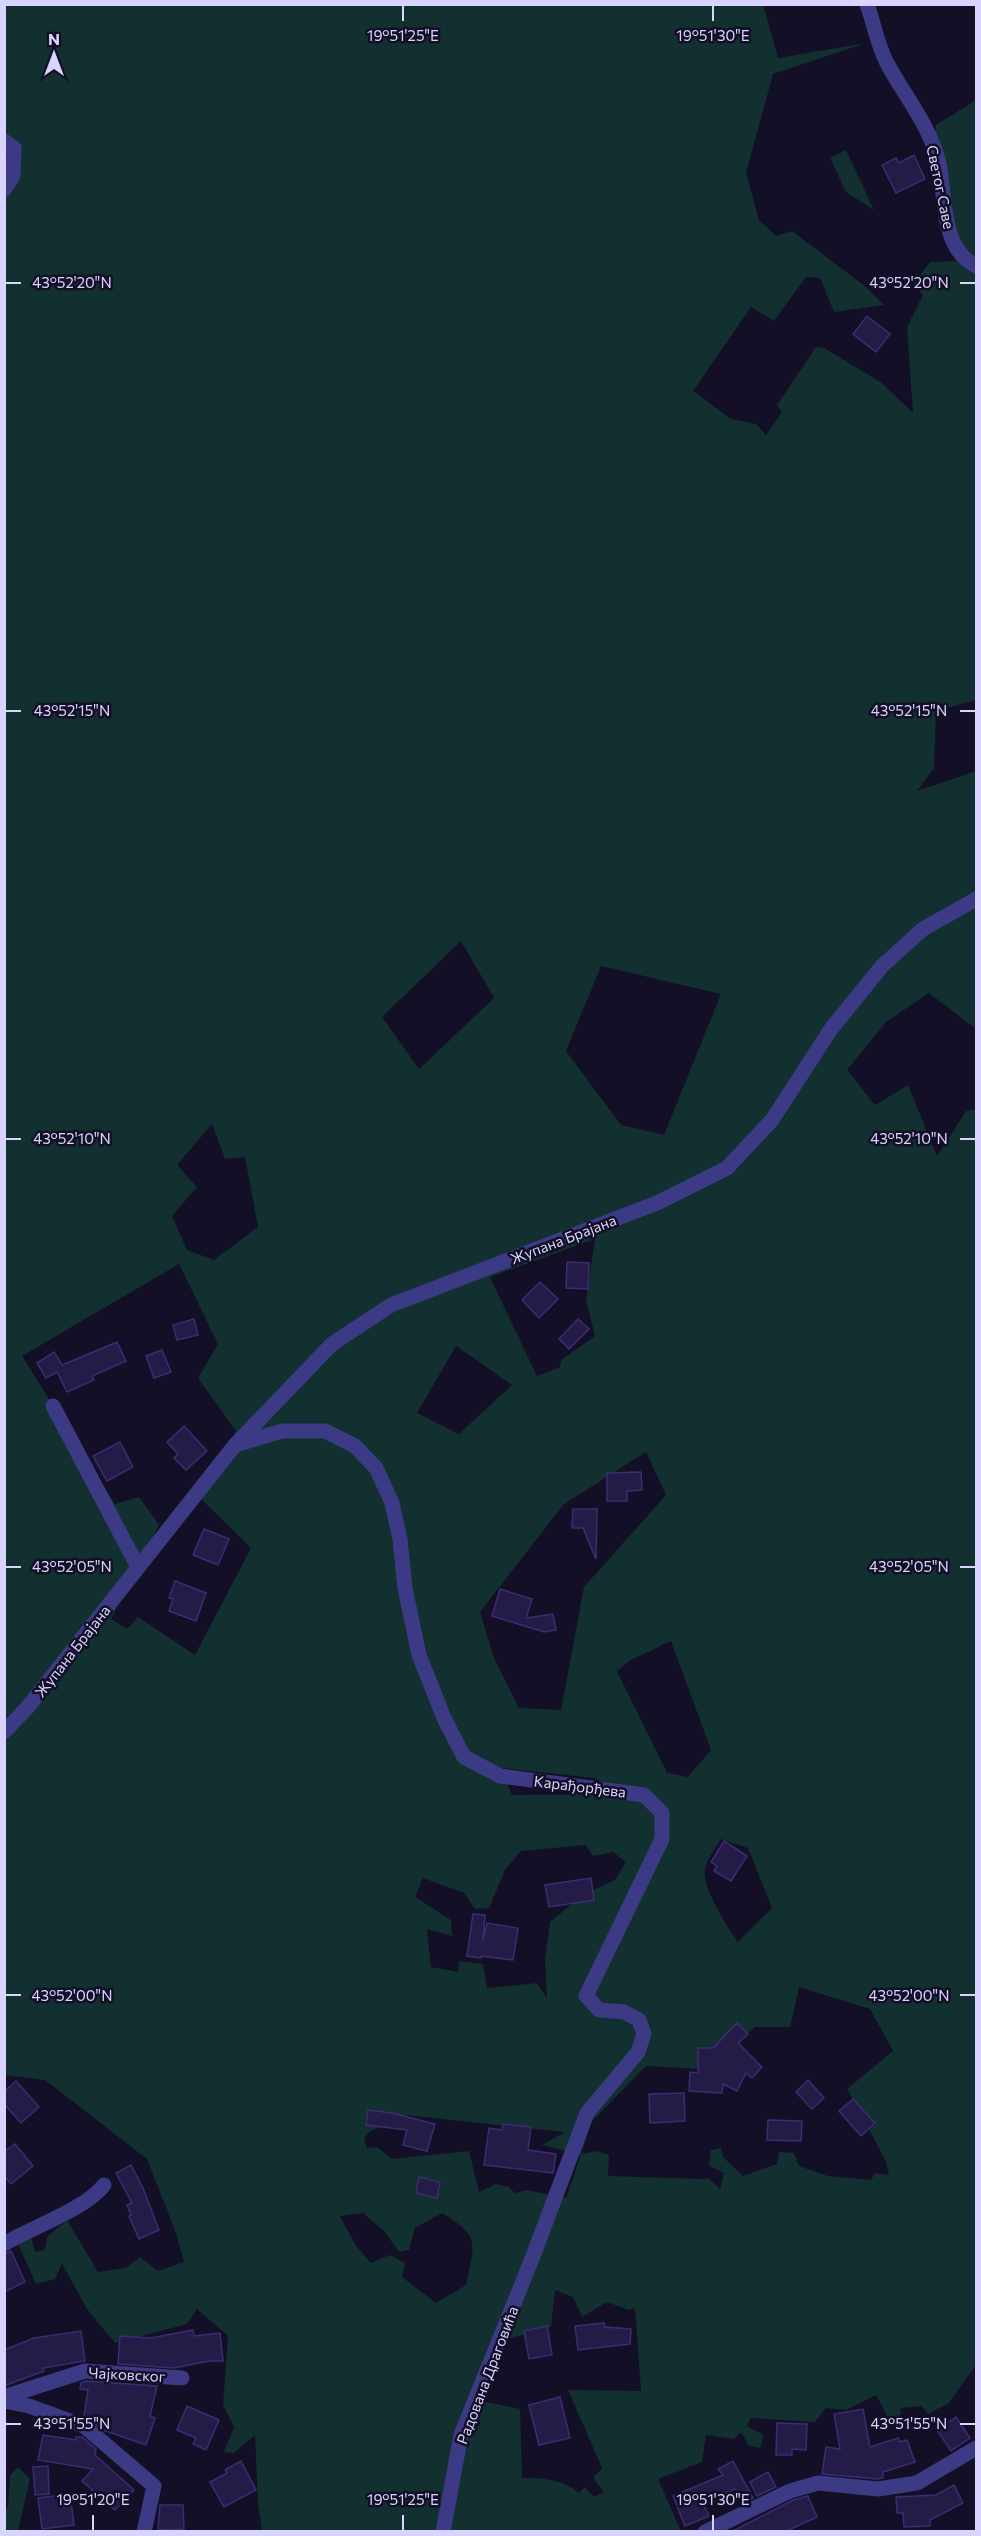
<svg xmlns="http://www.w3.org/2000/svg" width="981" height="2536" viewBox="0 0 981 2536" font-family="Commissioner,sans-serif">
  <rect width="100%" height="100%" fill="#130f26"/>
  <!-- green -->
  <g fill="#12302f" fill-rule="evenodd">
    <path d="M763,4L778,58L866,43L773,74L746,173L759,220L776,236L792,231L866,287L884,305L834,312L820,278L806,277L774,321L751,307L693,391L731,419L756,424L766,435L782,412L777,405L816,347L824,348L882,383L913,413L907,327L923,295L913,284L930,262L960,261L930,162L936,125L976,100V700L936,711L934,768L917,791L976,771V1029L929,993L886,1022L847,1070L875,1105L908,1085L937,1156L966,1111L976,1109V2365L949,2403L928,2414L922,2406L901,2408L900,2421H890L876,2395L846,2410L826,2408L815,2422L751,2418L747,2426L764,2435L760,2448L749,2446L741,2432L734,2439L706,2435L702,2462L658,2479L681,2531H262L258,2504L255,2435L234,2453L224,2452L234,2427L223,2405L228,2336L197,2309L187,2324L115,2343L87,2309L62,2264L55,2279L36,2284L12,2230L28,2225L35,2252L45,2250L47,2237L67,2220L98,2272L126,2268L140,2257L158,2271L184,2262L176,2233L147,2159L45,2080L5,2075V5ZM461,941L494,998L419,1069L382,1017ZM601,966L721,994L664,1135L621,1125L566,1051ZM212,1124L225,1159L245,1157L258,1227L214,1260L187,1250L172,1216L197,1187L177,1165ZM595,1239L586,1300L595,1336L561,1360L560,1367L537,1376L490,1277ZM179,1264L218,1344L198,1378L236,1431L202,1500L251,1548L195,1655L138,1617L127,1629L111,1619L159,1525L139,1497L115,1504L22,1356ZM456,1346L512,1385L459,1434L417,1413ZM646,1452L666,1495L584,1587L561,1710L519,1708L494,1658L480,1612L564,1504ZM671,1641L711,1750L688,1777L667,1773L617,1671L629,1661ZM500,1768L594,1778L627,1794L512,1795ZM721,1839L748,1848L772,1908L738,1942C728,1929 701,1886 705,1869C707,1859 716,1847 721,1839ZM586,1845L593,1856L613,1852L626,1862L615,1880L583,1895L550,1922L545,1959L547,1998L537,1983L487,1988L483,1964L459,1961L458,1972L431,1967L427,1929L452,1936L451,1920L415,1897L423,1878L464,1893L475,1909L489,1908L505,1870L521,1851ZM799,1987L870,2009L893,2051L847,2089L886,2161L889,2175L875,2173L871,2180L828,2176L799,2166L794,2153L779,2152L777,2164L743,2176L723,2157L721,2148L711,2150L709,2166L724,2173L720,2189L709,2178L702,2179L608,2176L609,2155L597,2151L581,2154L592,2121L646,2066L722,2070L717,2059L755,2027H790ZM405,2115L565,2132L542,2145L581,2155L566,2198L527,2190L515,2193L509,2187L496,2184L479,2192L469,2151L392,2159L377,2147L367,2148L364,2138L369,2132ZM363,2213L384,2231L399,2252L409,2250L415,2228L442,2213C482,2237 474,2244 466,2285L436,2303L402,2277L405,2263L390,2255L371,2263L356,2246L340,2216ZM555,2290L573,2297L582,2317L607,2302L629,2310L635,2308L641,2391L568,2390L602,2468L593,2478L604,2492L594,2497L585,2487L579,2493C562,2479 543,2478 522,2478L520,2409L486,2402L490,2344L551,2327Z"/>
    <path d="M846,150L874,210L846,192L830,158Z"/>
    <path d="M18,2467L30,2479L18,2531H5V2510L8,2506L10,2475Z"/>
  </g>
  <!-- building -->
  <g fill="#241b47" stroke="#3b2d73" stroke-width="1.5">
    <path d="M914,155L925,179L896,193L882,165L896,158L899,163Z"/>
    <path d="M867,316L890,334L876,352L853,334Z"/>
    <path d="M567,1262L589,1263L588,1289L566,1288Z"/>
    <path d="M540,1282L558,1299L539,1318L522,1300Z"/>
    <path d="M194,1319L198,1335L177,1340L173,1325Z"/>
    <path d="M578,1319L589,1329L569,1349L559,1339Z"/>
    <path d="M117,1342L126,1361L92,1376L94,1380L67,1392L57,1372L46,1378L37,1363L54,1352L62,1365Z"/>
    <path d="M162,1350L171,1372L154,1378L146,1356Z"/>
    <path d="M184,1426L207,1451L186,1470L174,1458L178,1454L167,1442Z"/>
    <path d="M120,1442L133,1467L107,1481L93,1456Z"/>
    <path d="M641,1472L642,1490L627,1491V1501H607V1473Z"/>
    <path d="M573,1509H597L596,1559L583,1528H572Z"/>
    <path d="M204,1529L229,1539L218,1565L193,1555Z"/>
    <path d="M175,1581L206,1593L196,1621L169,1611L173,1599L169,1598Z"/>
    <path d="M500,1589L532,1599L526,1618L553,1614L556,1630L544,1632L492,1616Z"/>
    <path d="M724,1841L747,1856L731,1881L714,1871L717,1866L711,1862Z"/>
    <path d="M591,1878L594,1900L549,1907L545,1885Z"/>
    <path d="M473,1914L485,1915L483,1940L487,1923L518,1928L513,1960L481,1956V1958L467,1956Z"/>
    <path d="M737,2023L748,2034L738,2043L762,2067L752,2078L746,2073L737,2091L723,2084L722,2093L689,2091L690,2072L698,2073V2048H713Z"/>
    <path d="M808,2080L824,2098L812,2109L796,2092Z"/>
    <path d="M16,2081L39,2107L21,2123L4,2104V2092Z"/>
    <path d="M684,2093L685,2121L650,2123L649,2094Z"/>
    <path d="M853,2099L875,2123L861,2136L839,2111Z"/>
    <path d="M368,2110L392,2113L435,2124L427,2151L403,2145L407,2130L366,2125Z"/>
    <path d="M768,2120L802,2121L801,2141L767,2140Z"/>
    <path d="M503,2124L531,2127L528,2150L556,2154L553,2173L484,2165L489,2128L502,2130Z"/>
    <path d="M15,2144L33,2166L11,2184L4,2176V2152Z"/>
    <path d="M131,2165L143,2188L159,2230L139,2239L129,2216L131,2215L127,2205L132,2203L116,2173Z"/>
    <path d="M419,2177L440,2182L437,2198L416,2193Z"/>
    <path d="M11,2251L25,2282L4,2292V2254Z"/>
    <path d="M604,2323L605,2327L631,2329L630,2344L578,2350L575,2326Z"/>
    <path d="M547,2326L552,2355L529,2359L524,2331Z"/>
    <path d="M193,2330L194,2336L220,2333L223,2361H209L174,2368L118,2364L120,2336L151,2338Z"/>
    <path d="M81,2331L85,2361L43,2368L44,2371L4,2386V2350L34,2338Z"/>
    <path d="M86,2381L157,2386L150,2416L155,2418L146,2445L103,2430L84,2416L88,2390L80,2389L81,2383Z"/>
    <path d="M560,2397L570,2438L539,2445L529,2405Z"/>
    <path d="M187,2406L219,2420L206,2450L193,2444L196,2438L177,2430Z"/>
    <path d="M863,2409L870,2447L898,2438L900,2442L907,2440L915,2462L883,2472V2478L878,2479L822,2474L826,2447L840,2449L834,2414Z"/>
    <path d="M956,2417L970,2438L951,2451L937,2430Z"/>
    <path d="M777,2423L807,2424L806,2450L792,2449V2455H776Z"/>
    <path d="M43,2435L76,2440V2437H82L96,2449L95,2455L134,2490L115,2510L82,2481L93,2469L38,2460Z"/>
    <path d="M241,2461L256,2490L224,2507L210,2482L227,2473L225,2470Z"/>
    <path d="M733,2461L753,2498L746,2502L735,2489L703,2503L709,2516L685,2526L673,2496L723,2475L718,2469Z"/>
    <path d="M48,2466L49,2494L35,2495L33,2467Z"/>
    <path d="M768,2472L776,2487L757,2496L750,2482Z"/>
    <path d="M954,2485L963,2503L930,2520V2526L904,2527L903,2513H897L896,2497L936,2495Z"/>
    <path d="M70,2494L74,2525L42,2529L38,2498Z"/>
    <path d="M808,2496L817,2517L784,2532H731L793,2500Z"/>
    <path d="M160,2505H183L184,2529L158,2530Z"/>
  </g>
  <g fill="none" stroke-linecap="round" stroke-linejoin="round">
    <!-- minor -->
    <g stroke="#3d3a85" stroke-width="15">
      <path d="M867,4C874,24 878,47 888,65C906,98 930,126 939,163C946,197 940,248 976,266"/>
      <path d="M4,141L14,148L13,176L4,190"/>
      <path d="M53,1406L138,1567"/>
      <path d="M235,1445L282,1431H325L355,1446L376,1468L392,1503L400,1539L405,1588L419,1655L444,1718L464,1757L500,1776L644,1795L662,1813V1839L586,1996L599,2010L624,2012L639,2020L644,2034L638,2052L587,2113L533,2256L461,2435L443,2532"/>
      <path d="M4,1732L27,1708L235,1445L332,1344L391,1305L657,1203L727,1168L772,1120L831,1029L882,966L923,929L976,899"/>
      <path d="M4,2244C32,2227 86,2209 104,2185"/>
      <path d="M4,2397L85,2371L182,2378"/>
      <path d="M4,2401L29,2406L84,2426L154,2486L144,2532"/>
      <path d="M705,2532L790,2491L818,2483L878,2489L917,2483L976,2448"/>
    </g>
  </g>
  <!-- ticks -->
  <path fill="none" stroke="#d9d4ff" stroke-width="2" d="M403,6V21M713,6V21M6,283H21M960,283H975M6,711H21M960,711H975M6,1139H21M960,1139H975M6,1567H21M960,1567H975M6,1995H21M960,1995H975M6,2424H21M960,2424H975M93,2515V2530M403,2515V2530M713,2515V2530"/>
  <g text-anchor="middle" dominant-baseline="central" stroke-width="5" stroke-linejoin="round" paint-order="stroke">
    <!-- street labels -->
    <g font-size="15" fill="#d9d4ff" stroke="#130f26">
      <text transform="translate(941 187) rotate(78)">Светог Саве</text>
      <text transform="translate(563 1239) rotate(-21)">Жупана Брајана</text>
      <text transform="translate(72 1651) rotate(-52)">Жупана Брајана</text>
      <text transform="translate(580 1786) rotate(7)">Карађорђева</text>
      <text transform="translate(127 2374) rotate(3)">Чајковског</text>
      <text transform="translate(487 2375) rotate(-69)">Радована Драговића</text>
    </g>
  </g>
  <g font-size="15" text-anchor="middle" fill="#d9d4ff" stroke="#130f26" stroke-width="5" stroke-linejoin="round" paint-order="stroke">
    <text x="403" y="41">19°51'25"E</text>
    <text x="713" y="41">19°51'30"E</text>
    <text x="72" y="288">43°52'20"N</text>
    <text x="909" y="288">43°52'20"N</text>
    <text x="72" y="716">43°52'15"N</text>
    <text x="909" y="716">43°52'15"N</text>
    <text x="72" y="1144">43°52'10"N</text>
    <text x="909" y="1144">43°52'10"N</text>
    <text x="72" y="1572">43°52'05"N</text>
    <text x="909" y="1572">43°52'05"N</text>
    <text x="72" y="2001">43°52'00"N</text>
    <text x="909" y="2001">43°52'00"N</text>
    <text x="72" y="2429">43°51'55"N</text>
    <text x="909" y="2429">43°51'55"N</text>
    <text x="93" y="2505">19°51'20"E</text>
    <text x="403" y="2505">19°51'25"E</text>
    <text x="713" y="2505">19°51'30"E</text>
  </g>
  <!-- border -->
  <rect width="981" height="2536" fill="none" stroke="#d9d4ff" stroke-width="12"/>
  <!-- north arrow -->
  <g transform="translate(54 54)" stroke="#130f26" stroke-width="4.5" paint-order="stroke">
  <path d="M0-4.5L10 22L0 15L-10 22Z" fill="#d9d4ff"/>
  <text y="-9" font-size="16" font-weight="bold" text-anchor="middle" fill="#d9d4ff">N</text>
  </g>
</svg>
